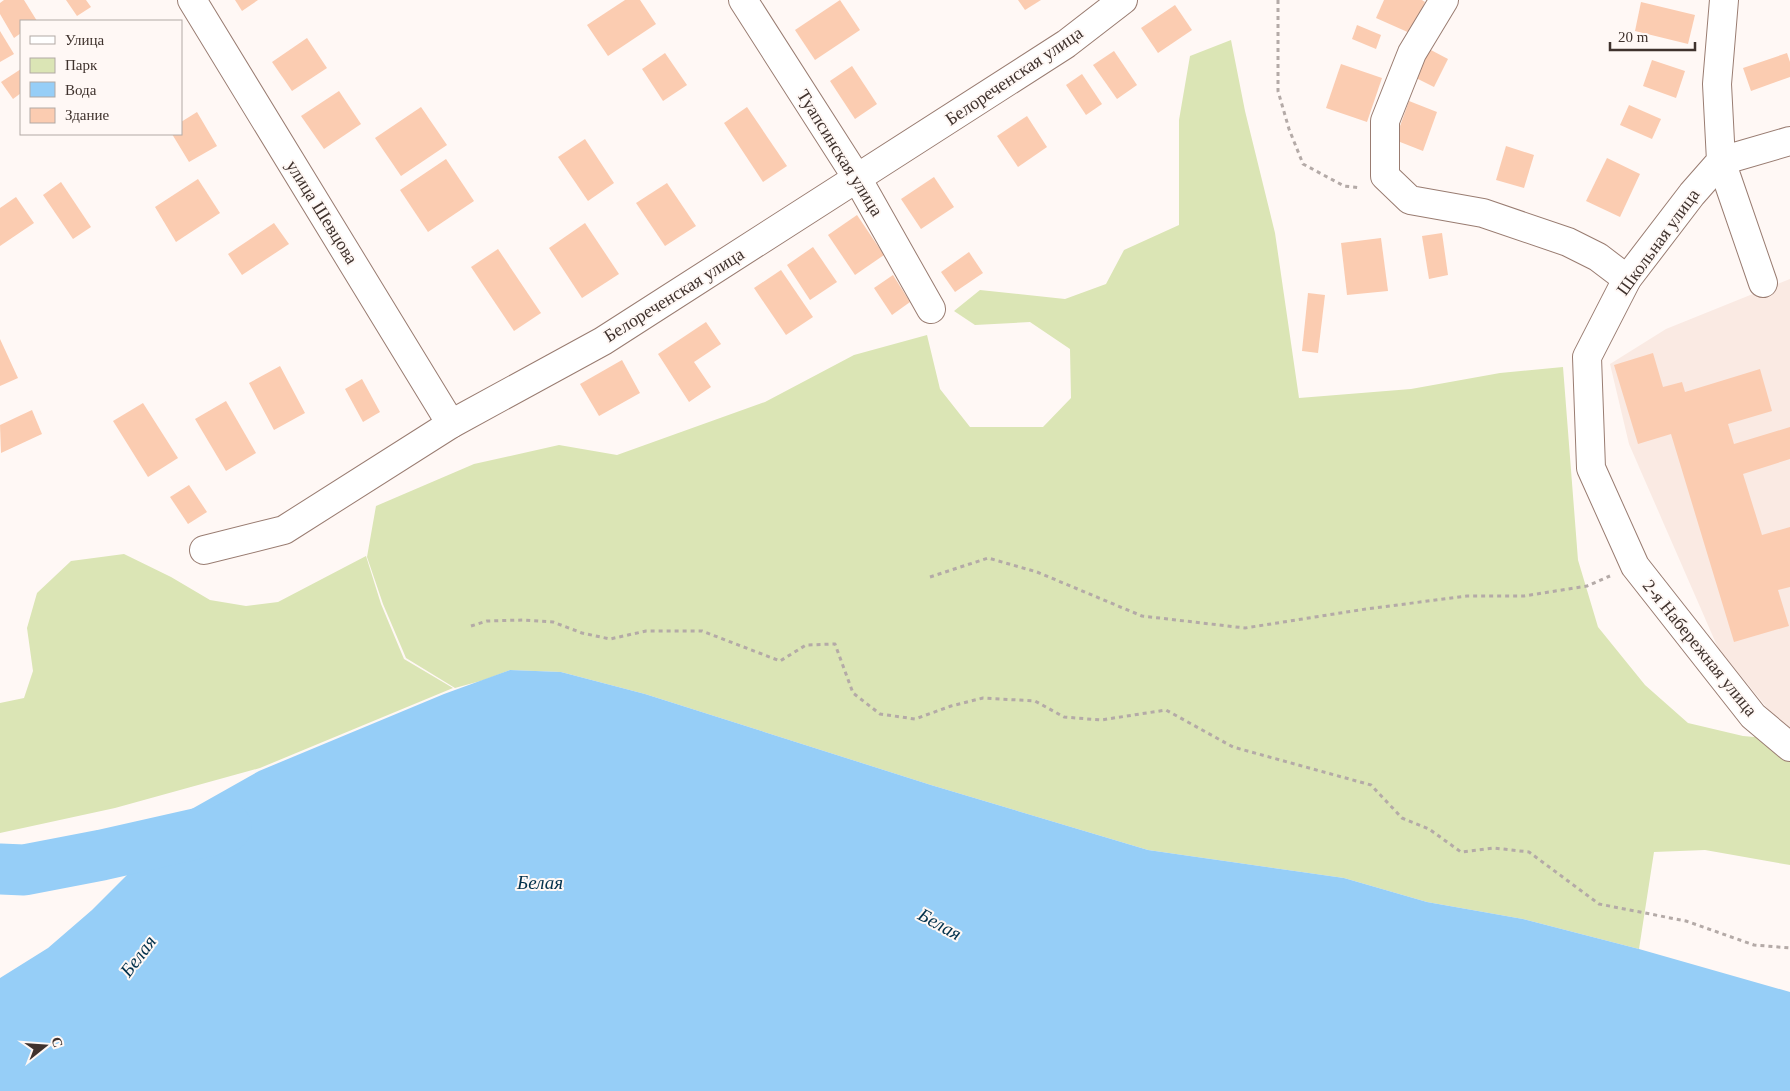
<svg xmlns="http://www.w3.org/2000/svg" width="1790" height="1091" viewBox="0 0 1790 1091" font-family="Georgia,serif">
  <rect width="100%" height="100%" fill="#fff8f5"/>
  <!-- built -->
  <path fill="#faeae3" d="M1790,279V736L1718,648L1629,444L1610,364L1666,329Z"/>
  <!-- green -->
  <g fill="#dbe5b5">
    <path d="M1231,40L1245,111L1275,233L1299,398L1411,389L1500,373L1563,367L1578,560L1598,627L1645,685L1688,723L1743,736L1790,740V865L1705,850L1654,852L1639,949L1523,919L1427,902L1344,878L1148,850L931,785L645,694L561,672L510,670L484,680L455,688L406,658L383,604L367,557L376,506L474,464L559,445L617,455L765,402L854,355L927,335L940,389L970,427H1043L1071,398L1070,349L1030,322L975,325L954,311L980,290L1065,299L1106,284L1124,250L1179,225V120L1190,56Z"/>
    <path d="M124,554L171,577L210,600L246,606L278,602L366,556L381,604L404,659L453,688L260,768L115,808L0,833V703L24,698L33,671L27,628L37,593L71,561Z"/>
  </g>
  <!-- water -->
  <path fill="#96cef7" d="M510,670L561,672L645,694L931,785L1148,850L1344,878L1427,902L1523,919L1639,949L1790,992V1091H0V978L48,948L92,910L136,866L181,815L259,771L444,694Z"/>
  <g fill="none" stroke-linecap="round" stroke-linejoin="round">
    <!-- river -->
    <path stroke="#96cef7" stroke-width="51" d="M0,869L24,870L102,855L226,827"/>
  </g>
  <!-- building -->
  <g fill="#fbccb1">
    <path d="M4,0H24L37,21H21V33L14,38L0,14V3Z"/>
    <path d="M66,0H86L91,7L77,16Z"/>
    <path d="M235,0H258L242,11Z"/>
    <path d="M625,0H640L656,24L608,56L587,25Z"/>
    <path d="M840,0L860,30L815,60L795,30Z"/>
    <path d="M1018,0H1041L1025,10Z"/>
    <path d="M1384,0H1422L1425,2L1412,34L1376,18Z"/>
    <path d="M1641,2L1695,15L1688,44L1635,31Z"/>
    <path d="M1175,5L1192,30L1158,53L1141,28Z"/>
    <path d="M1357,25L1381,35L1376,49L1352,39Z"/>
    <path d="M0,31L14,54L0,62Z"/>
    <path d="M307,38L327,68L292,91L272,62Z"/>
    <path d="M1429,49L1448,59L1434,87L1414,77Z"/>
    <path d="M1114,51L1137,85L1117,99L1093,65Z"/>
    <path d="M665,53L687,85L663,101L642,69Z"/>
    <path d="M1787,53L1790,62V77L1751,91L1743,68Z"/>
    <path d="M1652,60L1685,71L1676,98L1643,86Z"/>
    <path d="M1341,64L1382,78L1367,122L1326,108Z"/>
    <path d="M852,66L877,104L855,119L830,81Z"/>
    <path d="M21,69V93L13,99L1,82Z"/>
    <path d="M1082,74L1102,104L1086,115L1066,85Z"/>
    <path d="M339,91L361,124L324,149L301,116Z"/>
    <path d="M1409,101L1437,112L1423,151L1395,140Z"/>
    <path d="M1629,105L1661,119L1652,139L1620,125Z"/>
    <path d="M421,107L447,145L401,176L375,138Z"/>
    <path d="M747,107L787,166L763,182L724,123Z"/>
    <path d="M197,112L217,146L189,162L172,134H181V122Z"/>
    <path d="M1027,116L1047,147L1018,167L997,136Z"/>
    <path d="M585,139L614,183L588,201L558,157Z"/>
    <path d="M1506,146L1534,155L1524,188L1496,180Z"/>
    <path d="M1607,158L1640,174L1620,217L1586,201Z"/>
    <path d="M446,159L474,201L428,232L400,190Z"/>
    <path d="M934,177L954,207L921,229L901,199Z"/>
    <path d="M198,179L220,213L176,242L155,207Z"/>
    <path d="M61,182L91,227L73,239L43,195Z"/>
    <path d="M667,183L696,226L665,246L636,203Z"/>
    <path d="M16,197L34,223L0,246V208Z"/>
    <path d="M857,215L884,255L855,275L828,235Z"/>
    <path d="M274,223L289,244L242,275L228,254Z"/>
    <path d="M585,223L619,274L582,298L549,248Z"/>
    <path d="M1442,233L1448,275L1429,279L1422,236Z"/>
    <path d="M1381,238L1388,291L1347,295L1341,243Z"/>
    <path d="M813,247L837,282L810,300L787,265Z"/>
    <path d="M498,249L541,313L514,331L471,267Z"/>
    <path d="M969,252L983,273L955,292L941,272Z"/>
    <path d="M781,270L813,317L786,335L754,288Z"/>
    <path d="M893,275L910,302L892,315L874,288Z"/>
    <path d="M1308,293L1325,295L1318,353L1302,351Z"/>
    <path d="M706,322L721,344L694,362L711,387L689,402L658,354Z"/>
    <path d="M0,339L18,378L0,386Z"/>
    <path d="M1653,353L1663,387L1682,382L1685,392L1760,369L1772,411L1728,424L1734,444L1790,427V459L1743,474L1762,535L1790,527V587L1778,590L1789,626L1734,642L1671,434L1638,444L1614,365Z"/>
    <path d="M622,360L640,393L599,416L580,384Z"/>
    <path d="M280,366L305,413L274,430L249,383Z"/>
    <path d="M362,379L380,412L363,422L345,389Z"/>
    <path d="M226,401L256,453L226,471L195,419Z"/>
    <path d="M143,403L178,458L148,477L113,421Z"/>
    <path d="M32,410L42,434L1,453L0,425Z"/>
    <path d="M189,485L207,512L188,524L170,497Z"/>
  </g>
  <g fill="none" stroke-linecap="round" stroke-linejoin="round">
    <defs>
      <g id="minor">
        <path d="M192,0L451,424"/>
        <path d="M743,0L857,178L931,309"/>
        <path d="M1444,0L1412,53L1385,121V176L1410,200L1483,213L1568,242L1598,257L1627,279"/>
        <path d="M1724,0L1717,84L1721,161L1692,194L1627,279L1587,357L1591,468L1635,566L1753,716L1790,747"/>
        <path d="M1763,283L1721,161L1790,141"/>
        <path d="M204,550L284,530L451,424L603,341L1066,44L1123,0"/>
      </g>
    </defs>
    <!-- minor casing -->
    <use href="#minor" stroke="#997c71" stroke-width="30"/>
    <!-- path -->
    <g stroke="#b4aaa7" stroke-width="3" stroke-dasharray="4 4" stroke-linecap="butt">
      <path d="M1278,0V91L1289,129L1303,164L1344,186L1361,188"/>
      <path d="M930,577L988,558L1037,572L1142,616L1245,628L1366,609L1467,596H1524L1587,586L1610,576"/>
      <path d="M471,626L487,621L524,620L553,622L582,633L610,639L646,631H702L780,661L806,645L835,644L853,693L880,714L915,719L951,706L983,698L1035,701L1064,717L1101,720L1166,710L1233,747L1371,785L1402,818L1429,829L1461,852L1494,848L1529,852L1599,904L1686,921L1754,945L1790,948"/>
    </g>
    <!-- minor -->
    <use href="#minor" stroke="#fff" stroke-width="28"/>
  </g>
  <g text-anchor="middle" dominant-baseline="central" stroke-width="4" stroke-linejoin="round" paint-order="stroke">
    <!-- street labels -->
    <g font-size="18" fill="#3f322d" stroke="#fff8f5">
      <text transform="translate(1014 76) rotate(-34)">Белореченская улица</text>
      <text transform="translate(840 153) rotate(58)">Туапсинская улица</text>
      <text transform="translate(322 212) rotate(58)">улица Шевцова</text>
      <text transform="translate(1658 242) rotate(-54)">Школьная улица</text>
      <text transform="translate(674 295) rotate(-32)">Белореченская улица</text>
      <text transform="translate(1700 648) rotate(51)">2-я Набережная улица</text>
    </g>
    <!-- water labels -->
    <g font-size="19" font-style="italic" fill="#02314c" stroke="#fff8f5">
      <text x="540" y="882">Белая</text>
      <text transform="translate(940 924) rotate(29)">Белая</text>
      <text transform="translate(138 956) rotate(-53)">Белая</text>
    </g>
  </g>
  <!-- legend -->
  <rect x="20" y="20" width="162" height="115" fill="#fff8f5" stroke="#b2a9a5"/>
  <rect x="30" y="36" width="25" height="8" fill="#ffffff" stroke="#b2a9a5"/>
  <text x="65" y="45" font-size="15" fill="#3f322d">Улица</text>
  <rect x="30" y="58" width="25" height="15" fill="#dbe5b5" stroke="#b2a9a5"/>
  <text x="65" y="70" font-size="15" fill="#3f322d">Парк</text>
  <rect x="30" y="82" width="25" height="15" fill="#96cef7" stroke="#b2a9a5"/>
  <text x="65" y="95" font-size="15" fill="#3f322d">Вода</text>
  <rect x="30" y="108" width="25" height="15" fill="#fbccb1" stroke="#b2a9a5"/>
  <text x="65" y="120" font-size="15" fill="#3f322d">Здание</text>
  <!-- north arrow -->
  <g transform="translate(45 1046) rotate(73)" stroke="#fff8f5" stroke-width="4" paint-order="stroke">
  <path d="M0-4L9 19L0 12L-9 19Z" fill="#3f322d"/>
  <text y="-8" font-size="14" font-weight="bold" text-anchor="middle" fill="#3f322d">С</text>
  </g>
  <!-- scale -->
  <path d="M1610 42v8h85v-8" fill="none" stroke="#3f322d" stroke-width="2.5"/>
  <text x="1618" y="42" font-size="15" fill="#3f322d" stroke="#fff8f5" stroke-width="4" paint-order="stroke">20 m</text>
</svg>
